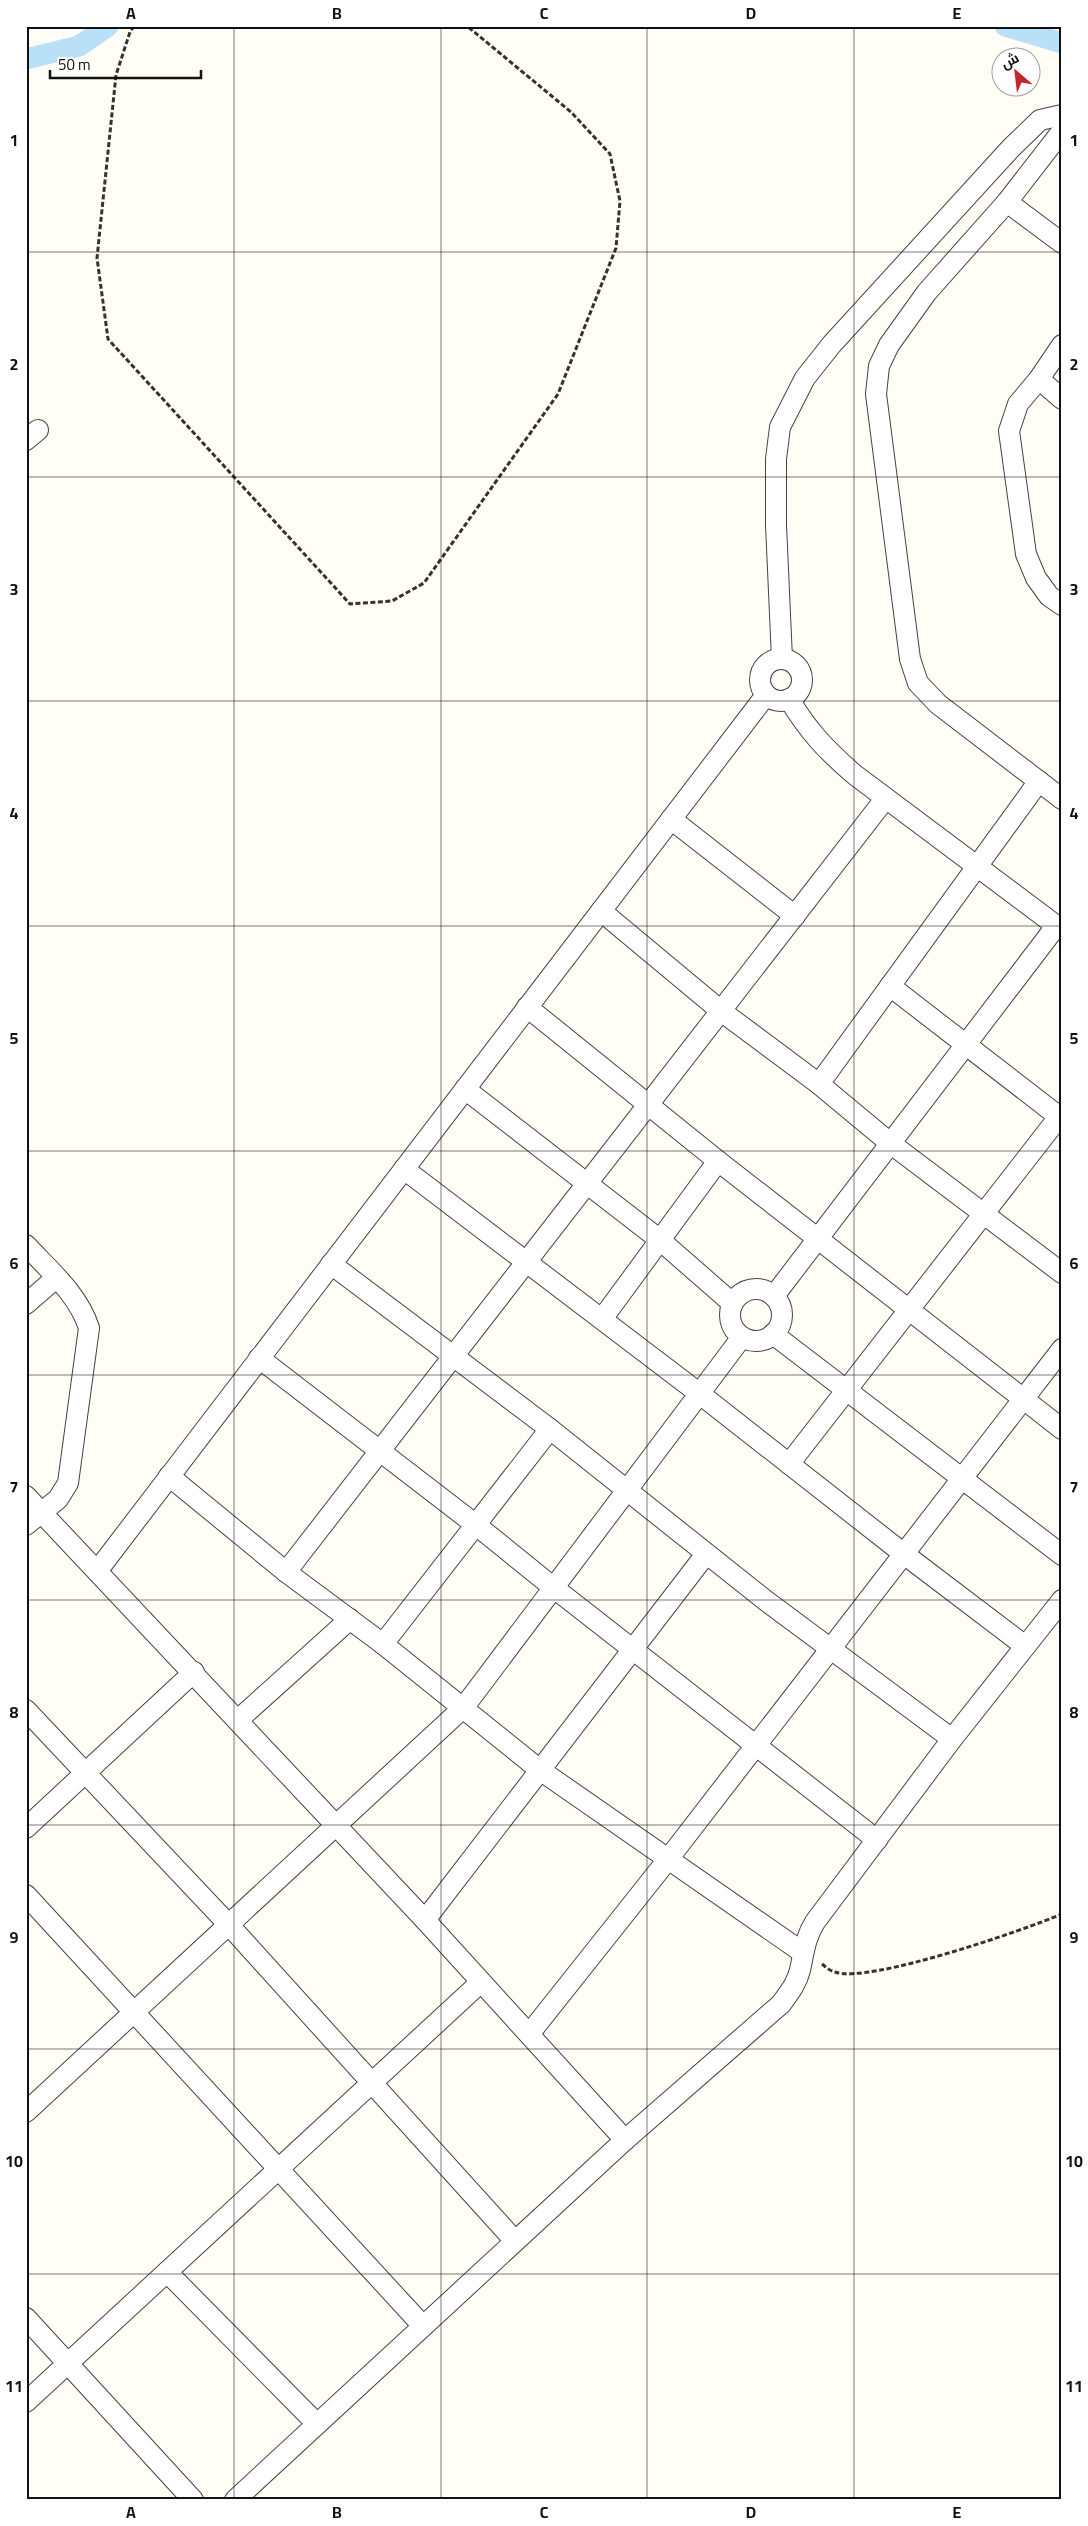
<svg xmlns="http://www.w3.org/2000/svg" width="1088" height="2526" viewBox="0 0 1088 2526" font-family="Georgia,Cairo,serif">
  <rect width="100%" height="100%" fill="#fffdf5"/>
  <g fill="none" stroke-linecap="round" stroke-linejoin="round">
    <!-- canal -->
    <g stroke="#b9e0f7" stroke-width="21">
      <path d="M1005,26L1062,43"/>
      <path d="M26,59L79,46L108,26"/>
    </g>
    <defs>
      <g id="minor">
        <path d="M1062,131L1007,202L927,292L889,345L879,366L876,394L910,659L918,683L938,704L1062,799"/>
        <path d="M1007,202L1062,243"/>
        <path d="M1062,345L1039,379L1018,404L1009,431L1026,554L1036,578L1049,596L1062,605"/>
        <path d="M1039,379L1062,399"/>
        <path d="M26,440L38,430"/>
        <path d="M782,659L776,525V459L780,427L805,378L832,344L1011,148L1040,120L1062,115"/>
        <circle cx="781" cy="680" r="21"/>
        <path d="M789,699C808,731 827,751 855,775L1062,930"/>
        <path d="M671,819L795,916"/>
        <path d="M601,911L721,1011L819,1084L890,1143L1062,1273"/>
        <path d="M890,986L1062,1119"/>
        <path d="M527,1007L718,1161L1062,1429"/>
        <path d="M819,1084L1039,781"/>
        <path d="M465,1089L660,1240L732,1303"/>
        <path d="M404,1169L700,1394L904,1554L1025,1646"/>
        <path d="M26,1245C50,1271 78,1294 89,1328L68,1483L58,1499L26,1525"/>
        <path d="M331,1264L550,1429L765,1600L952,1739"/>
        <circle cx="756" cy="1315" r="26"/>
        <path d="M774,1296L1057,925"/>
        <path d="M26,1304L56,1278"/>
        <path d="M602,1319L718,1161"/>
        <path d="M773,1334L1062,1555"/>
        <path d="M259,1358L476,1525L554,1588L877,1840"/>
        <path d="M789,1464L1062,1113"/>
        <path d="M169,1476L286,1572L383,1644L540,1770L802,1952"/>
        <path d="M26,1496L425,1920L625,2140"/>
        <path d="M98,1570L766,695"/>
        <path d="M286,1572L885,799"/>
        <path d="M383,1644L550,1429"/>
        <path d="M26,1710L229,1925L515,2241"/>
        <path d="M238,1720L350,1619"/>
        <path d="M26,1828L194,1672"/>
        <path d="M26,1895L423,2326"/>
        <path d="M425,1920L706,1554"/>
        <path d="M530,2033L669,1858L1062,1349"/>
        <path d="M26,2112L464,1707L742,1337"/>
        <path d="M167,2272L317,2424"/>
        <path d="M26,2318L193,2500"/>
        <path d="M26,2402L481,1982"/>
        <path d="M235,2500L625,2140L781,2004C789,1993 797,1983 800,1970C804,1952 805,1938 815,1922L952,1739L1062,1600"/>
      </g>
    </defs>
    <!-- minor casing -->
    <use href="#minor" stroke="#444" stroke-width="22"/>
    <!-- path -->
    <g stroke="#333" stroke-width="3" stroke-dasharray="5 2.5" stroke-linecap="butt">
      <path d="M134,26L130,32L116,75L97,258L108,339L350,604L392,601L424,583L558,394L616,248L620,201L610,154L571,112L467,26"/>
      <path d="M822,1964C826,1967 830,1971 835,1972C869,1984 1024,1930 1062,1914"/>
    </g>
    <!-- minor -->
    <use href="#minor" stroke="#fff" stroke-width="20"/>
  </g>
  <!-- grid -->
  <path fill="none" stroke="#111" stroke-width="1" stroke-opacity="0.55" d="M234,26V2500M441,26V2500M647,26V2500M854,26V2500M26,252H1062M26,477H1062M26,701H1062M26,926H1062M26,1151H1062M26,1375H1062M26,1600H1062M26,1825H1062M26,2049H1062M26,2274H1062"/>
  <!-- border -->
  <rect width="1088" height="2526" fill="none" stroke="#ffffff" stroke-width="55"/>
  <!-- north arrow -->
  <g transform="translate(1016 72) rotate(332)"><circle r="24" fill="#ffffff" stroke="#a0a0a0"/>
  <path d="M0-4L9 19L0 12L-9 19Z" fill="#c4262e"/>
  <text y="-8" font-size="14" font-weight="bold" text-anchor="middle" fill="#111111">ش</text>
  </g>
  <!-- scale -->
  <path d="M50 70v8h151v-8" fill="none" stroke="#111111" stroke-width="2.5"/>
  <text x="58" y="70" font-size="15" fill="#111111" stroke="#ffffff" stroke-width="4" paint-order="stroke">50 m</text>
  <rect x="28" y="28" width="1032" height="2470" fill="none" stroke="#111" stroke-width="2"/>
  <g font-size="16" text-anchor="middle" font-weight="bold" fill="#111">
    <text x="131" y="19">A</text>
    <text x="337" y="19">B</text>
    <text x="544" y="19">C</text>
    <text x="751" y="19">D</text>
    <text x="957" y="19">E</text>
    <text x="14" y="146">1</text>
    <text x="1074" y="146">1</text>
    <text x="14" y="370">2</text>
    <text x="1074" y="370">2</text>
    <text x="14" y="595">3</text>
    <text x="1074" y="595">3</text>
    <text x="14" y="819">4</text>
    <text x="1074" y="819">4</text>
    <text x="14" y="1044">5</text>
    <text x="1074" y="1044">5</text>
    <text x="14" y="1269">6</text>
    <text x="1074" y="1269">6</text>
    <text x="14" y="1493">7</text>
    <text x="1074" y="1493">7</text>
    <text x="14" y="1718">8</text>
    <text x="1074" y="1718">8</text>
    <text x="14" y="1943">9</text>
    <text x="1074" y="1943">9</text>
    <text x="14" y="2167">10</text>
    <text x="1074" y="2167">10</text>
    <text x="14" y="2392">11</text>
    <text x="1074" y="2392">11</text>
    <text x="131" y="2518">A</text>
    <text x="337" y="2518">B</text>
    <text x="544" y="2518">C</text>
    <text x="751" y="2518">D</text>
    <text x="957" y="2518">E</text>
  </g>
</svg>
